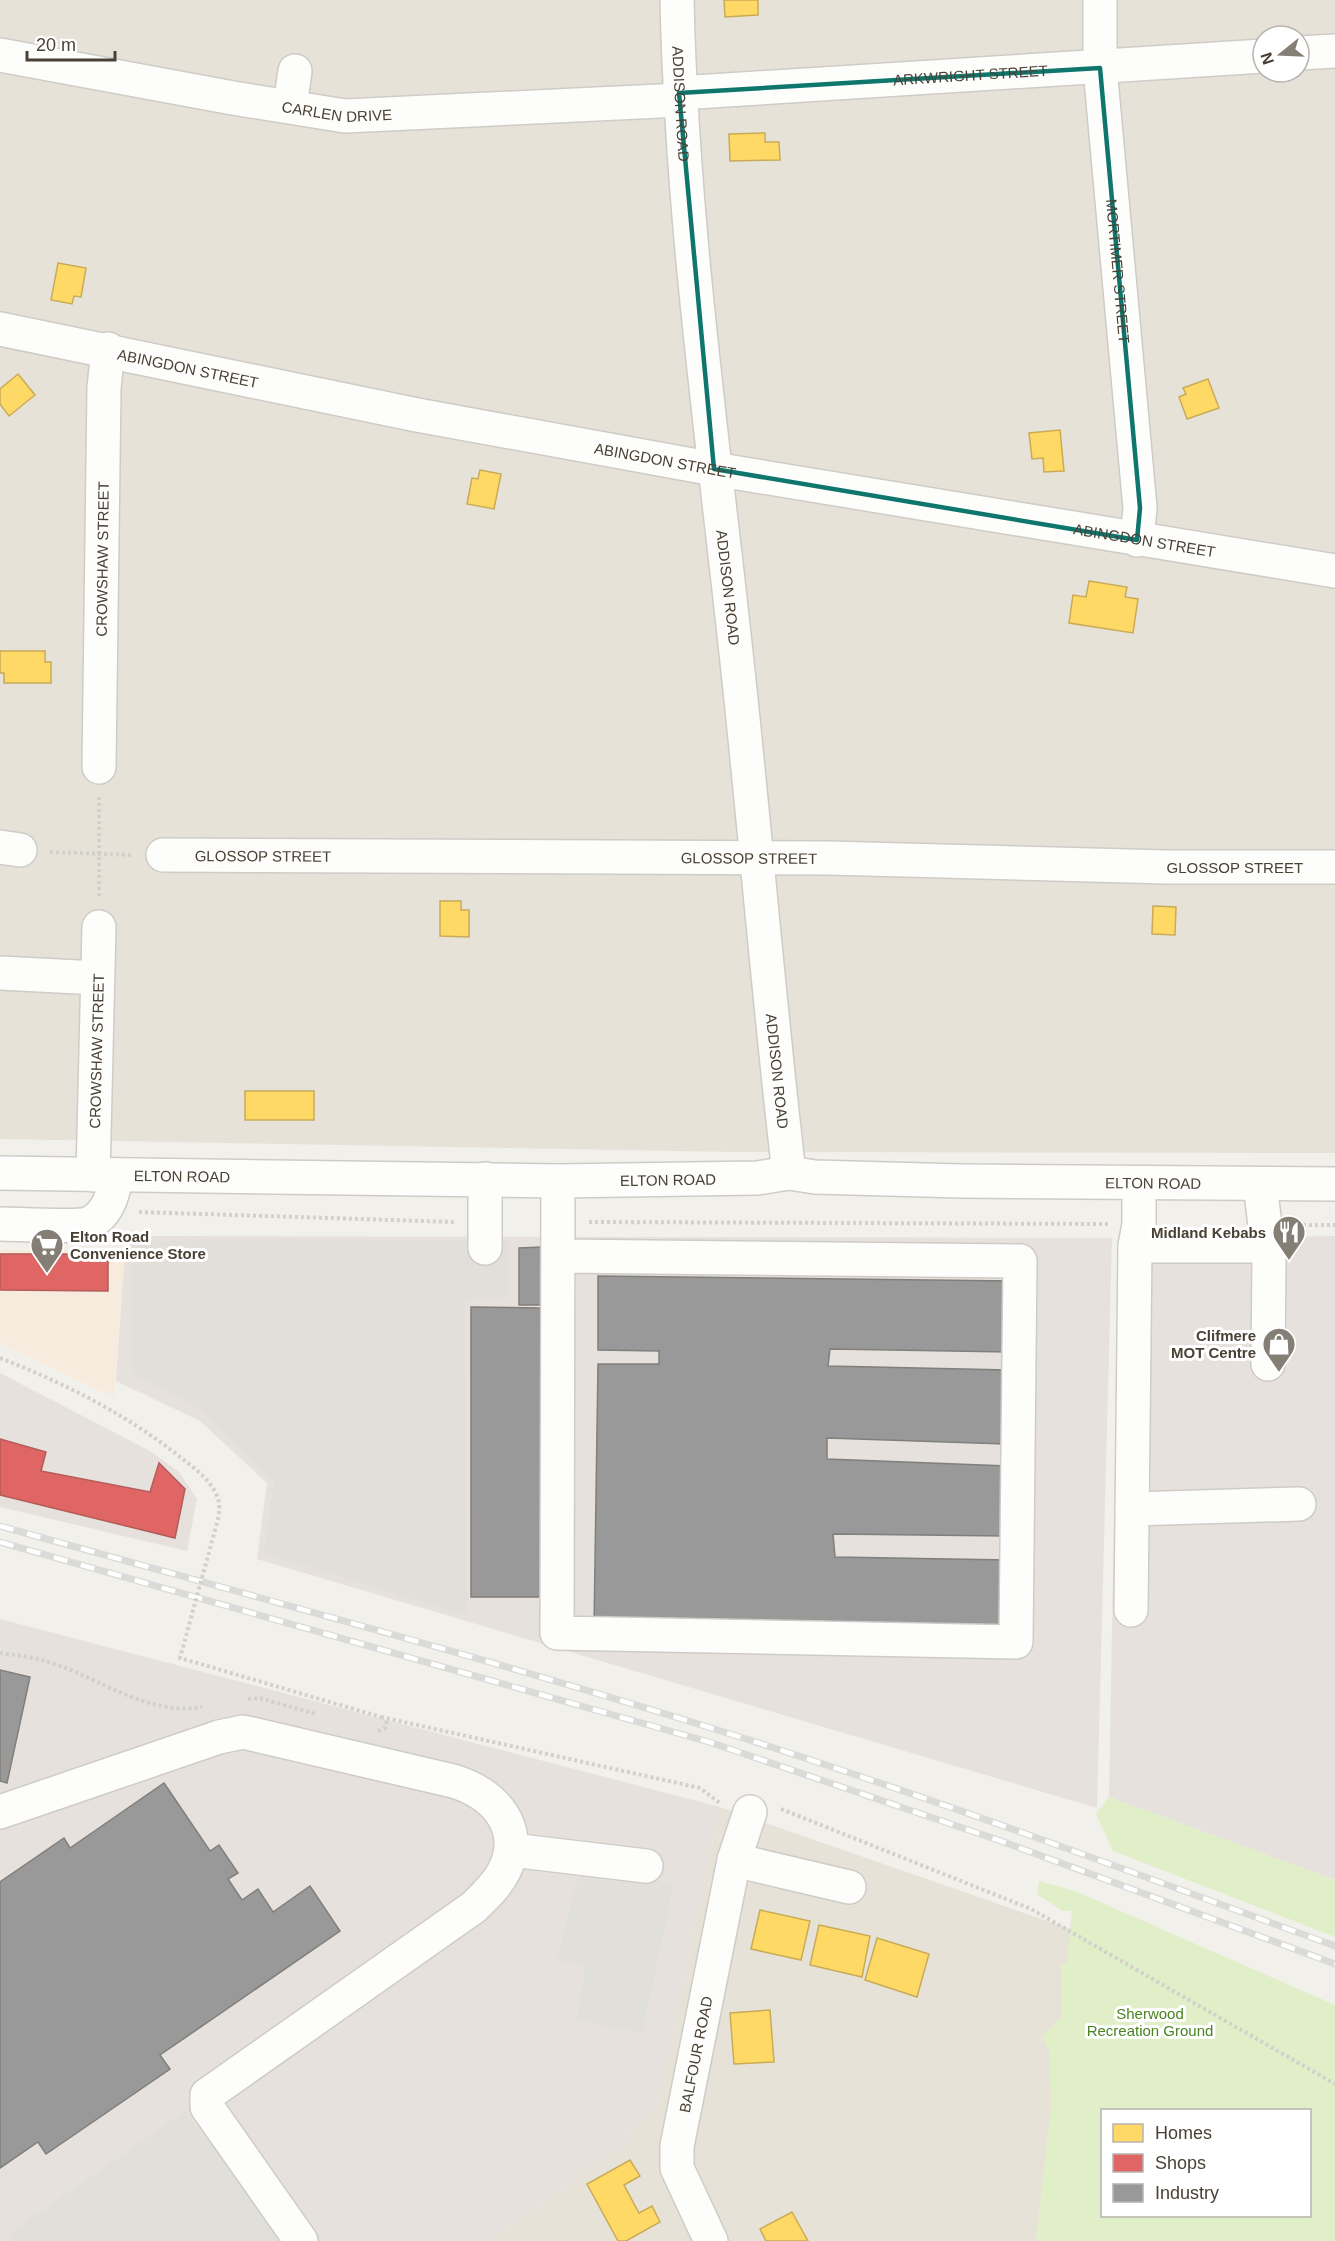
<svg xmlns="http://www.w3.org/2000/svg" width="1335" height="2241" viewBox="0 0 1335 2241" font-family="Arial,sans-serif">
  <rect width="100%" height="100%" fill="#f2f0eb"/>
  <!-- residential -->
  <g fill="#e7e2d8" fill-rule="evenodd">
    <path d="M0,0H1335V1153L734,1152L0,1139ZM1263,36H1299V72H1263Z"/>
    <path d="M720,1807L1073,1930L1036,2241H487L577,2180L575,2173L633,2141L627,2129L657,2110Z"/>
  </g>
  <!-- commercial -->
  <path fill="#f6ebdd" d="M0,1250H125L114,1397L0,1343Z"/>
  <!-- industrial -->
  <g fill="#e6e1dc">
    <path d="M126,1236L1112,1238L1097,1808L257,1559L267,1483L200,1421L116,1381Z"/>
    <path d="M1335,1236V1880L1109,1797L1119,1239Z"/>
    <path d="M0,1373L150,1451L179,1472L197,1499L187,1551L0,1507Z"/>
    <path d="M0,1619L720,1807L657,2110L627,2129L633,2141L575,2173L577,2180L487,2241H0Z"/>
  </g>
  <!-- green -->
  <g fill="#e1efc8" fill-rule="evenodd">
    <path d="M1109,1797L1335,1880V1937L1113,1851L1096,1814Z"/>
    <path d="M1039,1881L1075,1891L1335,2005V2241H1036L1051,2106L1049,2050L1042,2037L1061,2017V1966L1067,1962L1072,1911H1063L1037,1894ZM1310,2110V2216H1102V2110Z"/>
  </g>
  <!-- parking -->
  <g fill="#e1dfda">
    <path d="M508,1240V1297L465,1299L467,1616L264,1553L274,1483L203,1411L132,1373L131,1241Z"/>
    <path d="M581,1870L674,1884L642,2034L577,2019L586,1964L556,1961Z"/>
    <path d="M185,2111L199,2130L222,2145L288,2241H15L10,2233Z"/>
  </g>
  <!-- homes -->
  <g fill="#ffd966" stroke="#c9ab57" stroke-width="1.5">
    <path d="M724,0H758V15L725,17Z"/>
    <path d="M765,133V142H779L780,160L730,161L729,134Z"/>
    <path d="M58,263L86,268L81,297L74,296L72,304L51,300Z"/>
    <path d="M18,374L35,395L9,416L0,404V389Z"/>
    <path d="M1208,379L1219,408L1187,419L1179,397L1186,394L1183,388Z"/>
    <path d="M1060,430L1064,471L1044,472L1043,458L1032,459L1029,433Z"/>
    <path d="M480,470L501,474L494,509L467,504L472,478L478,479Z"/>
    <path d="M1089,581L1127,587L1125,597L1138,599L1133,633L1069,623L1073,595L1086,597Z"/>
    <path d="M0,651H45V662H51V683H4V673H0Z"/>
    <path d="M440,901H461V910H469V937L440,936Z"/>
    <path d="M1153,906L1176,907L1175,935L1152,934Z"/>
    <rect x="245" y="1091" width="69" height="29"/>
    <path d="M760,1910L810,1921L801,1960L751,1949Z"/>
    <path d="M819,1925L870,1936L862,1977L810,1965Z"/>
    <path d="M877,1938L929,1954L917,1997L865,1980Z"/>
    <path d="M770,2010L774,2062L734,2064L730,2013Z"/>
    <path d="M630,2160L640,2176L624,2185L639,2213L652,2206L660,2222L626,2241H618L587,2184Z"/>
    <path d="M792,2212L808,2241H766L760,2229Z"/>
  </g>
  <!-- shops -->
  <g fill="#e06666" stroke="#b35b57" stroke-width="1.5">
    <path d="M0,1254H108V1291L0,1290Z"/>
    <path d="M0,1439L46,1452L41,1471L150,1492L159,1463L185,1489L175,1538L0,1495Z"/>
  </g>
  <!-- industry -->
  <g fill="#999" stroke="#817f7b" stroke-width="1.5">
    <path d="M541,1247V1305H519V1248Z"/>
    <path d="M598,1276L1013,1281L1010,1352L830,1349L828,1366L1008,1370L1005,1444L827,1438V1459L1007,1466L1006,1536L833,1534L835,1557L1007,1560L1006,1633L594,1628L598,1364H659V1351L598,1350Z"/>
    <path d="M471,1307L540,1308V1597H471Z"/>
    <path d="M0,1670L30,1677L7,1783L0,1781Z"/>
    <path d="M164,1783L210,1851L219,1845L238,1873L228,1879L242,1900L258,1889L273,1912L310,1886L340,1931L160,2055L170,2069L46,2154L38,2142L0,2168V1882L64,1838L70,1848Z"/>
  </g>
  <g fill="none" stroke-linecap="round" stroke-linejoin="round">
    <defs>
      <g id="minor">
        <path id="s1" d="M677,0C682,231 716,460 740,690C757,851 770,1012 789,1173"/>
        <path id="s2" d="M1100,0V68L1140,508L1137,540"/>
        <path d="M1299,53L1335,51"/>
        <path id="s3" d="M0,55L233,98L345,116L680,100"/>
        <path id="s4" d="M679,93L1263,56"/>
        <path d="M290,106L295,71"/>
        <path id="s5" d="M0,329L417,415L714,469L1335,571"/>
        <path id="s6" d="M99,767L104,388L108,349"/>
        <path d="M0,847L20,850"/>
        <path id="s7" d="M163,855L829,858L1167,867H1335"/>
        <path d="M0,973L97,978"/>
        <path id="s8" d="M0,1173L558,1181L757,1178L789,1173L815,1177L961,1181L1335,1184"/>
        <path id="s9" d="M93,1175L99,927"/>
        <path d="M485,1179V1248"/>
        <path d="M558,1181L557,1633L1016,1642L1020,1261L560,1256"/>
        <path d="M1260,1184L1269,1258L1268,1364"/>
        <path d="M0,1224C17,1224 79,1228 90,1223C108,1214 114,1193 116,1175"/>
        <path d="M1135,1246H1267"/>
        <path d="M1132,1509L1299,1504"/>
        <path d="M1131,1610L1135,1246L1139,1224V1183"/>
        <path d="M0,1812L219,1737L243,1732L453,1781C494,1793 526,1828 504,1871C497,1885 485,1896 474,1907L207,2095V2107L301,2241"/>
        <path d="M512,1850L646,1866"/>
        <path d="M734,1860L849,1887"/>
        <path id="s10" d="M711,2241L677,2168V2146L734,1860L750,1812"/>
      </g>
    </defs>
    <!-- minor casing -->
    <use href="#minor" stroke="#cfccc7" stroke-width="36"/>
    <!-- path -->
    <g stroke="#d2d0ca" stroke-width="4" stroke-dasharray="3 3" stroke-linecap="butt">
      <path d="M50,852L133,855"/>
      <path d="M99,896V796"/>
      <path d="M139,1212L455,1222"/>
      <path d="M589,1222L1109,1224"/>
      <path d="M1297,1225H1335"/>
      <path d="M0,1358C64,1383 126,1414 180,1457C194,1468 210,1479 217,1496C221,1506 219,1514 217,1523"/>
      <path d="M0,1653C15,1655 31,1657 45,1661C96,1675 147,1717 202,1707"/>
      <path d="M248,1699L259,1698L316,1714"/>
      <path d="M381,1717L700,1788L721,1804"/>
      <path d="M378,1731L385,1728L387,1719"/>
      <path d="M781,1809L1031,1909L1335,2084"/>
    </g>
    <!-- minor -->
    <use href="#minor" stroke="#fdfdfc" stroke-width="33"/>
    <defs>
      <g id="rail">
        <path d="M0,1526C237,1592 476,1655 711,1728C921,1793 1128,1871 1335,1946"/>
        <path d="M0,1542L709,1742L1001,1841L1335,1964"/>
      </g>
    </defs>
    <!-- rail casing -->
    <use href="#rail" stroke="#dadad9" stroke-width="7"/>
    <!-- rail -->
    <use href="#rail" stroke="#fff" stroke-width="4.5" stroke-dasharray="14" stroke-linecap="butt"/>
    <!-- path-bridge -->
    <path stroke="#d2d0ca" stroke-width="4" stroke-dasharray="3 3" stroke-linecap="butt" d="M217,1523L180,1658L381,1717"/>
  </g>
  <!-- marked area -->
  <path fill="none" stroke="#0f766e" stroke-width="4.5" stroke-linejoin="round" d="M1100,68L1140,508L1137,540L714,469L679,93Z"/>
  <!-- icons -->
  <defs>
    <symbol id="restaurant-pin" viewBox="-11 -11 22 30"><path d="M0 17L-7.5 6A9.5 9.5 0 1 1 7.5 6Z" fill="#857e75" stroke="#fff"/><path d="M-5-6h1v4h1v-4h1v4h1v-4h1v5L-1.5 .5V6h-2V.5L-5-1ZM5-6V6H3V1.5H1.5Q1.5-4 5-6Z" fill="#fff"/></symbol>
    <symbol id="supermarket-pin" viewBox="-11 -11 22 30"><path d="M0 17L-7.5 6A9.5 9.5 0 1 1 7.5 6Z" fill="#857e75" stroke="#fff"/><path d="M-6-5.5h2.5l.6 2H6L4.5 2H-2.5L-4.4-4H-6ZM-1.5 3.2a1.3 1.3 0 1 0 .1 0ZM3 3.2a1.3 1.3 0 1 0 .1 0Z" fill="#fff"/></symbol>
    <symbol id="shop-pin" viewBox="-11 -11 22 30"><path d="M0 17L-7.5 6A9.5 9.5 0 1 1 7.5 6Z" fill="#857e75" stroke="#fff"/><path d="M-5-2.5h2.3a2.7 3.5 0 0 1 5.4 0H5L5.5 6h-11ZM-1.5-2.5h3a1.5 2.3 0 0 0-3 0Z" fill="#fff"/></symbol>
  </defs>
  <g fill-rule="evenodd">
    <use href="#restaurant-pin" x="1270" y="1213" width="38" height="52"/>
    <use href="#supermarket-pin" x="28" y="1226" width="38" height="52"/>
    <use href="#shop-pin" x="1260" y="1325" width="38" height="52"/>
  </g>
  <g text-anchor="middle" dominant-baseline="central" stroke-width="6" stroke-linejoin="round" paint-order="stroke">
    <!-- street labels -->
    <g font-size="15" fill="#4a4135" stroke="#fff">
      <text stroke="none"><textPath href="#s4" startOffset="292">ARKWRIGHT STREET</textPath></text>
      <text stroke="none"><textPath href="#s1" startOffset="104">ADDISON ROAD</textPath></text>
      <text stroke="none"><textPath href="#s3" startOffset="342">CARLEN DRIVE</textPath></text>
      <text stroke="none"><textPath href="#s2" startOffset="272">MORTIMER STREET</textPath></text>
      <text stroke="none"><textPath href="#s5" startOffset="192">ABINGDON STREET</textPath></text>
      <text stroke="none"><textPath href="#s5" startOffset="678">ABINGDON STREET</textPath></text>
      <text stroke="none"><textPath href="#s5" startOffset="1164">ABINGDON STREET</textPath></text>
      <text stroke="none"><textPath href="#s6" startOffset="208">CROWSHAW STREET</textPath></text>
      <text stroke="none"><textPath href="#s1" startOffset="590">ADDISON ROAD</textPath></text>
      <text stroke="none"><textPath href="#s7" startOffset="100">GLOSSOP STREET</textPath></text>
      <text stroke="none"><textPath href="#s7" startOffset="586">GLOSSOP STREET</textPath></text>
      <text stroke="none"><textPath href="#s7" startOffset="1072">GLOSSOP STREET</textPath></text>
      <text stroke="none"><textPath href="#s9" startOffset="124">CROWSHAW STREET</textPath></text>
      <text stroke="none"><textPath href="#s1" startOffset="1076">ADDISON ROAD</textPath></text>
      <text stroke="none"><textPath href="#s8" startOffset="182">ELTON ROAD</textPath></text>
      <text stroke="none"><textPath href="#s8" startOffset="668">ELTON ROAD</textPath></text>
      <text stroke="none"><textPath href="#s8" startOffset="1154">ELTON ROAD</textPath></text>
      <text stroke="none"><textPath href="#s10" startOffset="196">BALFOUR ROAD</textPath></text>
    </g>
    <!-- poi labels -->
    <g font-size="15" font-weight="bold" fill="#4a4135" stroke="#fff" text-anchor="end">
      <text x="1266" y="1232">Midland Kebabs</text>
      <text x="70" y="1236" text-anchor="start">Elton Road<tspan x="70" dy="17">Convenience Store</tspan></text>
      <text x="1256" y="1335">Clifmere<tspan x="1256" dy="17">MOT Centre</tspan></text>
    </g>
    <!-- park labels -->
    <g font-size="15" fill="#4a8322" stroke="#fff">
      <text x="1150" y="2013">Sherwood<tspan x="1150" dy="17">Recreation Ground</tspan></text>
    </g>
  </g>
  <!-- legend -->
  <rect x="1101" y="2109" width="210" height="108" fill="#ffffff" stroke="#b7b3ae" stroke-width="1.5"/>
  <rect x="1113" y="2124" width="30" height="18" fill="#ffd966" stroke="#b7b3ae" stroke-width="1.5"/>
  <text x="1155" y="2139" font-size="18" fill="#4a4135">Homes</text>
  <rect x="1113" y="2154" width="30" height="18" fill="#e06666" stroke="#b7b3ae" stroke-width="1.5"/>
  <text x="1155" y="2169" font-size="18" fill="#4a4135">Shops</text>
  <rect x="1113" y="2184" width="30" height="18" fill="#999999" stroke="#b7b3ae" stroke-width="1.5"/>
  <text x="1155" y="2199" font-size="18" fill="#4a4135">Industry</text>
  <!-- north arrow -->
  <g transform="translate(1281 54) rotate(252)"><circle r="28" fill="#ffffff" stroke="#b7b3ae" stroke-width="1.5"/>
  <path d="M0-4.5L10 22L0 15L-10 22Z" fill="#857e75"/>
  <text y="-9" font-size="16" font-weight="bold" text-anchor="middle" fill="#4a4135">N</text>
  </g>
  <!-- scale -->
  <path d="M27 51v9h88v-9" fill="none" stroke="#4a4135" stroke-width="3"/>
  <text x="36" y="51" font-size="18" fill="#4a4135" stroke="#ffffff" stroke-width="4.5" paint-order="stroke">20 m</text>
</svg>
